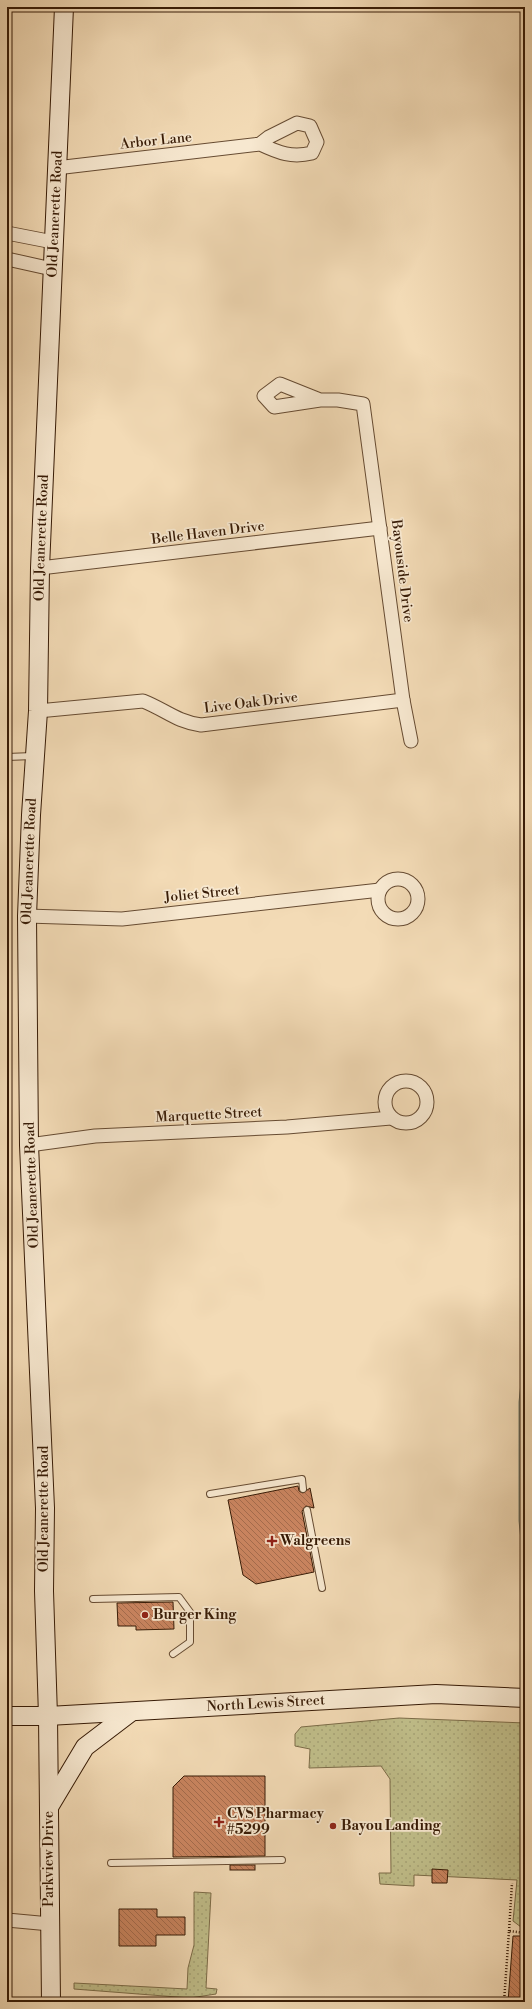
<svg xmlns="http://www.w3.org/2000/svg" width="532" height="2009" viewBox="0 0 532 2009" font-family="'Libre Bodoni',serif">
  <defs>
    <pattern id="grass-dots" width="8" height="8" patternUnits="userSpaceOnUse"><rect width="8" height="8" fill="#c0be8a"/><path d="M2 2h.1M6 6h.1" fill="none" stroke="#a6a376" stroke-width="1.8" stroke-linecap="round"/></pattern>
    <pattern id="water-ripples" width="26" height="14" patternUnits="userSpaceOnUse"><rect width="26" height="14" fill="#9bbbb1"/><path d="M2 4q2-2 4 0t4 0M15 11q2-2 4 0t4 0" fill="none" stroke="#86a097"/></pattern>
    <pattern id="building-back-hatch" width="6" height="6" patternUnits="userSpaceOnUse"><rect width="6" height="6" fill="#c9845f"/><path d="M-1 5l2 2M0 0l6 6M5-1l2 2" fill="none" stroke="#a46b4c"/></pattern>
  </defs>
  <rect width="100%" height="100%" fill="#f3dbb6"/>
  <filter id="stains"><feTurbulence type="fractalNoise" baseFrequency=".005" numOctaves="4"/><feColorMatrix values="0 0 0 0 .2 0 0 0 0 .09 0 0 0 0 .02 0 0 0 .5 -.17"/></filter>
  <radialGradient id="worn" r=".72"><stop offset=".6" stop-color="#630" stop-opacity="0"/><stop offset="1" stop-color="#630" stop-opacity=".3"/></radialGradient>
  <!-- grass -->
  <g fill="url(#grass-dots)" stroke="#7c6c48">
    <path d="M399,1718L525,1723V1930L513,1921L517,1880L414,1875V1886L380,1884L379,1873H391L390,1779L381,1766L309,1768L310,1749L295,1746V1734L301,1727Z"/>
    <path d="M194,1892L211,1893L206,1988L217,1989L216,1994L190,1998L74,1989V1983L187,1989L188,1968L194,1945Z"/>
  </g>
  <!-- water -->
  <path fill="url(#water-ripples)" stroke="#737b6d" d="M525,1346V1577L519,1521V1402Z"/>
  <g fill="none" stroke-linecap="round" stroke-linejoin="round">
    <!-- shore -->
    <path stroke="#696b5c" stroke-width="1" d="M525,1382L523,1402V1521L525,1540"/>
  </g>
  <!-- building -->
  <g fill="url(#building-back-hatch)" stroke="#371b06">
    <path d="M298,1486L299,1491L303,1493L310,1488L314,1508L306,1506L302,1511L314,1572L256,1584L243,1575L228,1500Z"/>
    <path d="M173,1602L174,1629L136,1630V1626H118L117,1603Z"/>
    <path d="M184,1776H265V1856L173,1857V1787Z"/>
    <rect x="230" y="1865" width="25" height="5"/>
    <path d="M432,1869L448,1870L447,1883H432Z"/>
    <path d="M119,1909H157V1917H185V1935H156V1946H119Z"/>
    <path d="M513,1936H525V2002H508Z"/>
  </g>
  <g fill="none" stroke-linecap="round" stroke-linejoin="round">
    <defs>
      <g id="service">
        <path d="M7,757L33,756"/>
        <path d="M210,1494L302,1479L303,1489"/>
        <path d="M307,1510L322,1588"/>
        <path d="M93,1599L179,1597L190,1612V1642L173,1654"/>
        <path d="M111,1863L282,1860"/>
      </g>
      <g id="minor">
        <path d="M56,168L260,144L269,137L297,123L310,126L317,142L312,153C292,158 279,153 260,144"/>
        <path d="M7,233L53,242"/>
        <path d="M7,259L52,269"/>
        <path d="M320,400L280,384L264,396L274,407L320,400H338L363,404L403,700L411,741"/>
        <path d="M40,568L380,528"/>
        <path d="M38,711L143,701C166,710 175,721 201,725L403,700"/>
        <circle cx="398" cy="899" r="20"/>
        <path d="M27,916L122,919L380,890"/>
        <circle cx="406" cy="1102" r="21"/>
        <path d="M29,1145L95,1136L287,1127L391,1118"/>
        <path d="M7,1920L50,1924"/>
      </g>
      <g id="secondary">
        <path id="s1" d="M7,1716H48L436,1694L525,1698"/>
        <path d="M49,1807L85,1747L131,1712"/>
        <path id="s2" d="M51,2002L48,1716L44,1591L45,1508L29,1145L27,916L31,815L38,711L40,568L64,7"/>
      </g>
    </defs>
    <!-- service casing -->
    <use href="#service" stroke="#664b32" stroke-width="8"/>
    <!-- minor casing -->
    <use href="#minor" stroke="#664b32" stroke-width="15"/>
    <!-- secondary casing -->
    <use href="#secondary" stroke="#371b06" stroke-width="20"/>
    <!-- path -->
    <g stroke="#371b06" stroke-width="2.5" stroke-dasharray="1 2" stroke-linecap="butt">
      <path d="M509,1931L512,1883"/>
      <path d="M504,2002L509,1931L525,1933"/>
    </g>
    <!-- service -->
    <use href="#service" stroke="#f7e8d0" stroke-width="6"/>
    <!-- minor -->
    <use href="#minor" stroke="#f7e8d0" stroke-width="13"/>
    <!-- secondary -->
    <use href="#secondary" stroke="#f7e8d0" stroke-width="18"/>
  </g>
  <!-- markers -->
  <g fill="#8f2418" stroke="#f7e8d0" stroke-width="1.5">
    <path d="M270 1535h4v4h4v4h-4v4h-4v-4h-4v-4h4z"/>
    <circle cx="145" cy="1615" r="4"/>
    <path d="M217 1816h4v4h4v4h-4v4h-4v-4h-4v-4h4z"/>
    <circle cx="333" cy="1826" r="4"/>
  </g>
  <g text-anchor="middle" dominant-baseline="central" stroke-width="3.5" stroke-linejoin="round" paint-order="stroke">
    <!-- street labels -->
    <g font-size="14" fill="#371b06" stroke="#f7e8d0">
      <text transform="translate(156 141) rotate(-6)">Arbor Lane</text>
      <text stroke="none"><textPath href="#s2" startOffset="1789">Old Jeanerette Road</textPath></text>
      <text transform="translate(208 533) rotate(-7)">Belle Haven Drive</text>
      <text stroke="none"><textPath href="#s2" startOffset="1465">Old Jeanerette Road</textPath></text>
      <text transform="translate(402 571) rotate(83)">Bayouside Drive</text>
      <text transform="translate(251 703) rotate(-7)">Live Oak Drive</text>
      <text stroke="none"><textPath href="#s2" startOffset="1141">Old Jeanerette Road</textPath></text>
      <text transform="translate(202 894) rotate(-6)">Joliet Street</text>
      <text transform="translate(209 1115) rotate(-3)">Marquette Street</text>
      <text transform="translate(32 1185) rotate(-92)">Old Jeanerette Road</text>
      <text transform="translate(44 1509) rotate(-90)">Old Jeanerette Road</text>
      <text stroke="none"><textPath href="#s1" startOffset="259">North Lewis Street</textPath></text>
      <text transform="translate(49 1859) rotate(-90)">Parkview Drive</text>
    </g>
    <!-- poi labels -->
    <g font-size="14" font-weight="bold" fill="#371b06" stroke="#f7e8d0" text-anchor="start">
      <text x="280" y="1541">Walgreens</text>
      <text x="153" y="1615">Burger King</text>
      <text x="227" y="1814">CVS Pharmacy<tspan x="227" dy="16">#5299</tspan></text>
      <text x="341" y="1826">Bayou Landing</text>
    </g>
  </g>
  <!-- margin -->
  <rect width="532" height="2009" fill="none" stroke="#f3dbb6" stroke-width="24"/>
  <rect x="8" y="8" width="516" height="1993" fill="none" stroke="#371b06" stroke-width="2"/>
  <rect x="12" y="12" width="508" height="1985" fill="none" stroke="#371b06"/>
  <rect width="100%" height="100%" filter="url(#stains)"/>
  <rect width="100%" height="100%" fill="url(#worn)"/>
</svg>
